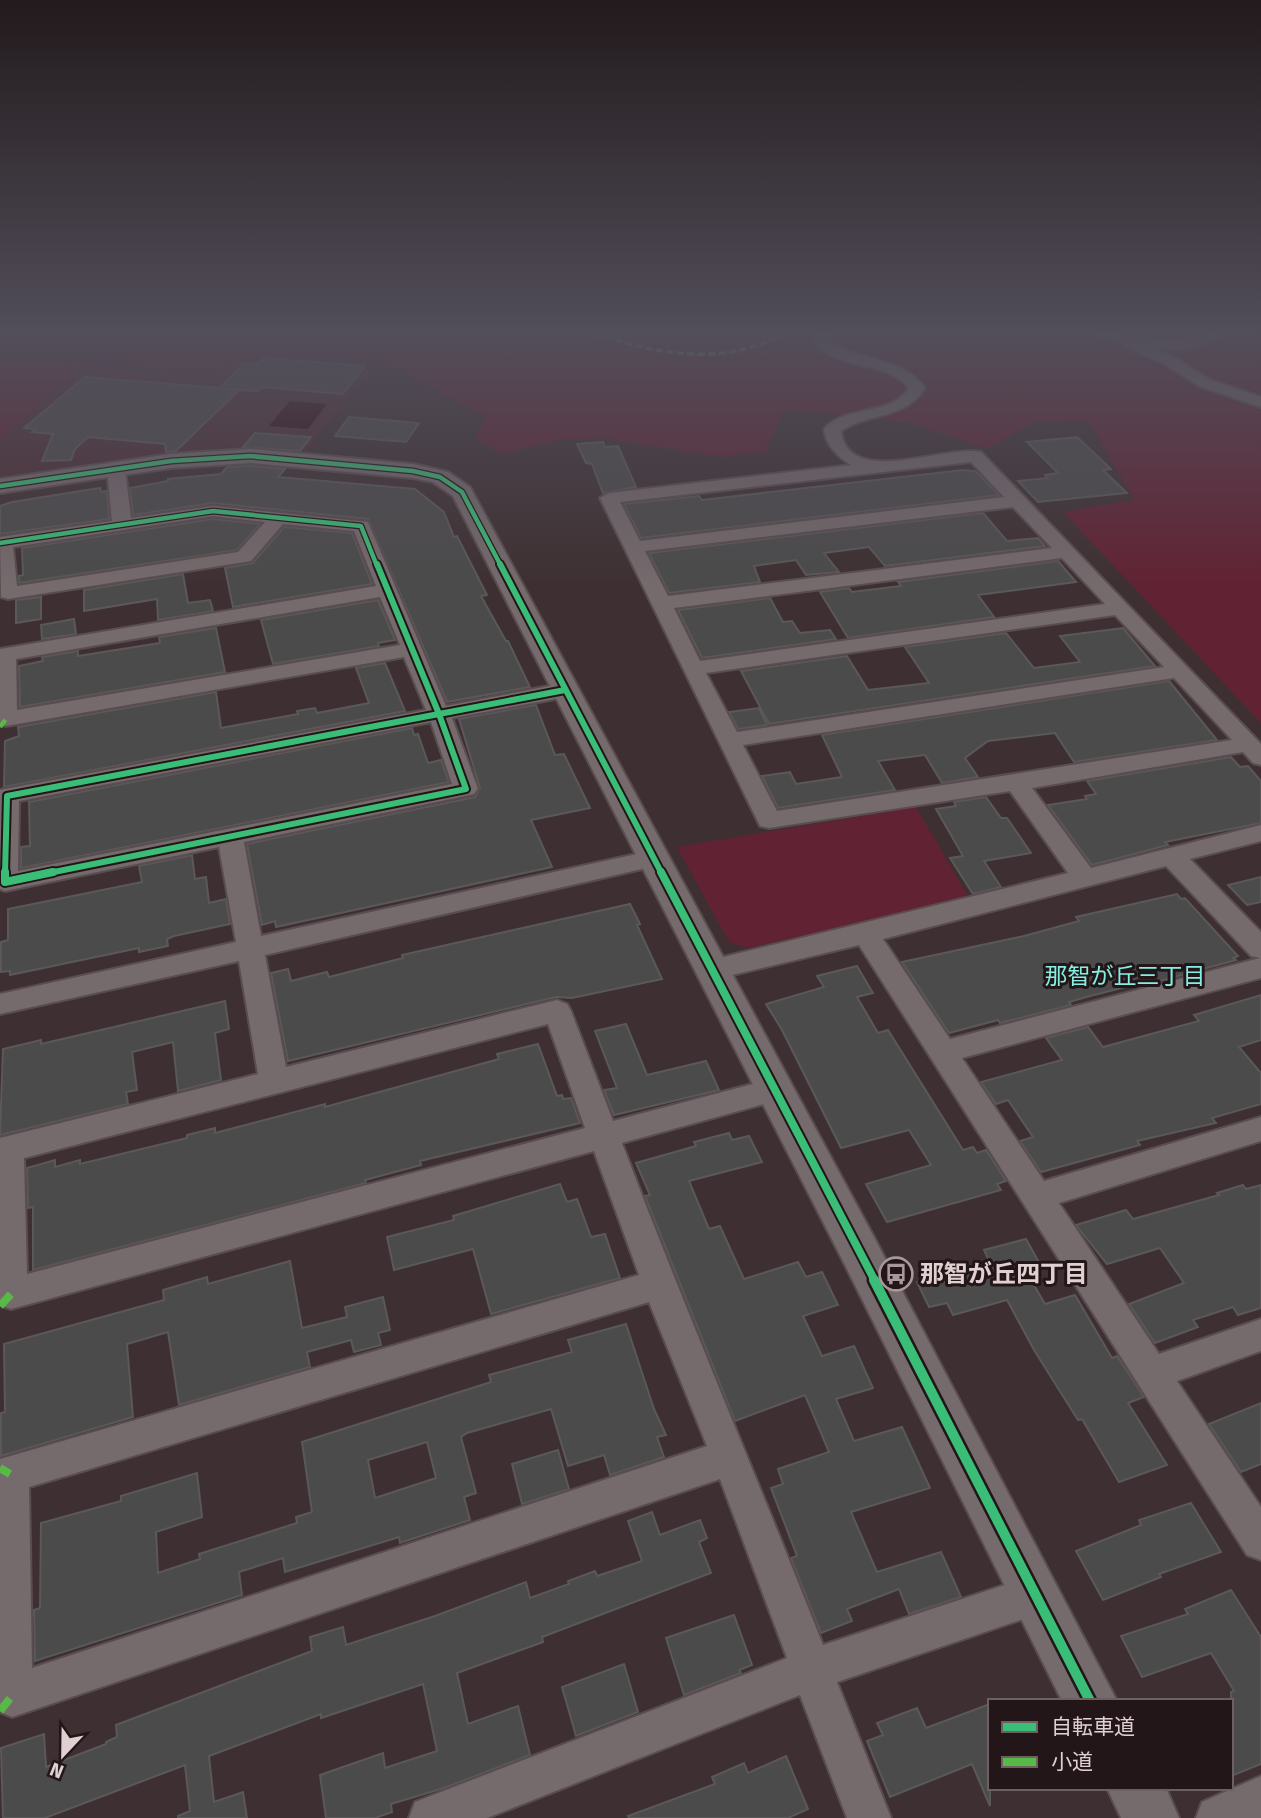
<svg xmlns="http://www.w3.org/2000/svg" width="1261" height="1818" viewBox="0 0 1261 1818" font-family="'Fira Sans','Noto Sans JP',sans-serif">
  <rect width="100%" height="100%" fill="#3e3032"/>
  <!-- built -->
  <path fill="#4c2d33" d="M68,349L112,358L137,367L134,371L209,378L224,368L263,358L336,355L372,363V369L306,452L231,447L0,477V353Z"/>
  <!-- green -->
  <g fill="#612333">
    <path d="M0,331H1261V723L1063,512L1135,500L1088,421L1033,422L988,449L910,423L784,409L766,451L721,457L601,438L561,440L500,454L475,437L486,417L399,369L338,354L265,356L228,365L206,375L141,369L127,359L81,347L0,352Z"/>
    <path d="M0,359L90,362L0,438Z"/>
    <path d="M916,807L969,898L748,948L729,942L677,847Z"/>
  </g>
  <!-- water -->
  <path fill="#2f0713" d="M290,401L327,404L308,429L269,426Z"/>
  <!-- building -->
  <g fill="#4c4b4b" stroke="#5a5858" stroke-width="2" fill-rule="evenodd">
    <path d="M264,358L365,366L343,394L262,387L258,391L223,389L239,390L176,451L166,452L165,444L88,437L75,449L71,460L42,461L53,434L32,432L36,429L24,428L85,377L220,388L244,363L258,364Z"/>
    <path d="M349,417L419,423L406,442L335,436Z"/>
    <path d="M255,433L311,437L300,451L243,447Z"/>
    <path d="M1077,437L1111,469L1103,470L1127,493L1038,502L1018,481L1048,478L1045,475L1058,473L1027,442Z"/>
    <path d="M603,442L605,447L618,446L636,487L603,493L592,464L586,463L577,444Z"/>
    <path d="M250,466L285,469L278,477L415,489L444,512L454,537L457,536L487,595L481,596L506,641H508L530,687L447,702L368,519L213,503L133,515L130,488L168,481V479L221,474L227,467Z"/>
    <path d="M963,470L975,471L999,495L641,538L624,504L699,496L702,500Z"/>
    <path d="M100,488L101,492L107,491L109,519L0,534V506L12,502Z"/>
    <path d="M983,513L1007,541L1038,538L1045,546L885,566L869,547L824,553L839,572L806,575L796,560L754,566L760,582L669,593L649,553Z"/>
    <path d="M213,519L260,524L237,550L19,583V576L23,575L22,548Z"/>
    <path d="M284,527L352,533L372,584L233,607L225,568L253,563Z"/>
    <path d="M1058,561L1076,582L978,595L994,617L848,638L820,592L849,588L852,592L901,586L898,582Z"/>
    <path d="M183,574L188,603L210,600L213,611L158,620L157,599L84,611V590Z"/>
    <path d="M41,597V619L16,623V600Z"/>
    <path d="M770,598L783,622L792,621L800,633L830,630L836,639L702,658L678,610Z"/>
    <path d="M378,600L395,640L378,643L379,646L273,664L261,620Z"/>
    <path d="M74,619L76,634L42,639L41,625Z"/>
    <path d="M216,628L225,672L20,707L19,666L43,661L42,657L78,651V656L160,643L159,637Z"/>
    <path d="M1123,628L1155,666L769,724L741,671L847,656L868,690L929,683L905,647L1006,633L1034,668L1080,662L1060,636Z"/>
    <path d="M385,663L405,711L4,787L5,741L19,736L18,727L216,692L221,728L298,714L297,711L315,708L317,713L369,703L356,668Z"/>
    <path d="M1169,681L1217,740L1074,762L1055,733L988,741L965,758L978,777L942,783L925,755L878,761L895,790L778,808L762,776L790,772L796,784L842,777L822,735Z"/>
    <path d="M536,705L555,755L564,754L590,808L531,820L552,867L276,927L275,921L262,925L247,844L475,797L480,788L459,719Z"/>
    <path d="M759,708L767,725L738,729L729,712Z"/>
    <path d="M412,728L414,735L418,734L428,763L441,760L449,782L21,868V847L30,846L29,802Z"/>
    <path d="M1231,757L1240,767L1248,766L1261,781V823L1165,842L1168,845L1092,865L1048,805L1087,799L1085,796L1096,794L1087,781Z"/>
    <path d="M986,797L1001,818H1007L1031,853L984,861L1001,887L973,894L950,858L963,856L936,809L956,806L954,802Z"/>
    <path d="M192,855L195,879L206,877L209,903L226,899L230,924L174,936L167,939L168,946L139,952V948L10,975V971L1,972V942L8,940V909L142,882L139,866Z"/>
    <path d="M1261,877V902L1247,905L1228,885Z"/>
    <path d="M1177,894L1181,899L1185,898L1238,956L1233,958L1236,960L1156,982L1153,980L1090,996L1069,1002L1071,1005L1000,1023L998,1020L949,1033L902,962L1024,936L1079,921L1076,917Z"/>
    <path d="M630,904L640,924L637,925L662,979L572,998L556,997L288,1061L271,973L288,969L291,981L327,972L329,977L403,958L402,955Z"/>
    <path d="M857,966L873,993L857,997L878,1033L888,1030L963,1150L973,1147L977,1153L986,1150L1006,1181L997,1184L1001,1190L887,1222L866,1184L931,1165L909,1130L841,1148L782,1030L766,1004L824,987L817,976Z"/>
    <path d="M1261,995V1040L1239,1047L1261,1073V1104L1212,1118L1216,1123L1137,1141L1140,1145L1041,1172L1020,1141L1033,1137L1008,1100L996,1104L981,1082L1062,1060L1046,1038L1088,1027L1103,1047L1199,1021L1194,1015Z"/>
    <path d="M225,1001L229,1029L215,1033L221,1080L178,1091L173,1042L132,1052L137,1090L126,1092L128,1104L0,1135L3,1049L41,1040V1044Z"/>
    <path d="M626,1024L647,1075L706,1061L719,1090L614,1115L604,1090L617,1088L595,1031Z"/>
    <path d="M538,1044L557,1096L562,1095L563,1099L571,1098L580,1123L420,1161L421,1165L365,1180L366,1183L33,1270V1207L28,1208L27,1168L55,1160V1167L80,1160V1164L187,1138V1135L215,1128V1133L325,1104V1107L499,1059L497,1054Z"/>
    <path d="M729,1133L732,1140L749,1136L762,1162L689,1181L709,1229L720,1226L744,1279L798,1262L806,1277L822,1272L838,1305L803,1316L822,1356L854,1346L873,1388L836,1399L854,1441L902,1427L930,1488L851,1512L877,1572L941,1552L961,1597L909,1614L899,1589L847,1609L852,1621L821,1633L791,1558L797,1556L771,1488L783,1484L778,1469L829,1452L805,1395L735,1421L645,1196L650,1195L636,1163L696,1146L694,1142Z"/>
    <path d="M560,1184L567,1202L577,1199L591,1237L605,1234L620,1278L491,1314L473,1249L394,1270L387,1237L454,1220L453,1216Z"/>
    <path d="M1243,1185L1246,1189L1261,1185V1308L1238,1315L1233,1307L1193,1320L1198,1327L1155,1343L1129,1304L1184,1283L1160,1248L1107,1264L1076,1225L1126,1210L1133,1219L1219,1195L1217,1193Z"/>
    <path d="M1026,1239L1040,1264L1024,1268L1045,1304L1075,1295L1112,1358L1117,1356L1144,1397L1128,1403L1167,1465L1119,1482L1082,1419L1078,1420L1034,1350L1007,1300L953,1315L947,1303L929,1307L917,1282L990,1263L984,1250Z"/>
    <path d="M290,1261L302,1328L347,1317L345,1307L383,1297L390,1330L378,1333L381,1345L354,1352L351,1340L307,1352L310,1367L179,1405L168,1332L127,1344L133,1417L1,1456V1413L5,1412L4,1344L164,1300L163,1290L207,1277L208,1284Z"/>
    <path d="M626,1324L654,1409L666,1435L657,1437L664,1457L610,1475L604,1455L568,1466L551,1409L467,1433L461,1437L476,1493L464,1497L470,1520L400,1543L399,1537L285,1572L283,1558L239,1572L242,1595L35,1661L34,1610L40,1608L41,1523L121,1501V1496L197,1473L202,1517L156,1532L158,1573L200,1559L199,1554L297,1523L296,1517L312,1512L302,1442L491,1382L489,1375L572,1352L568,1340ZM427,1442L436,1478L375,1498L368,1460Z"/>
    <path d="M1261,1403V1464L1241,1472L1209,1424Z"/>
    <path d="M558,1450L569,1489L522,1504L512,1464Z"/>
    <path d="M1191,1503L1221,1552L1159,1574L1161,1577L1103,1600L1076,1551L1141,1525L1139,1520Z"/>
    <path d="M652,1512L660,1535L700,1520L707,1538L699,1542L711,1573L542,1637L543,1642L457,1673L468,1724L518,1706L530,1755L444,1788L391,1804L392,1812L375,1818H326L320,1775L383,1753L385,1768L437,1751L423,1684L321,1718V1714L209,1756L214,1802L243,1792L247,1818H178V1816L190,1811L185,1765L45,1818H3L1,1748L44,1734L46,1767L106,1744V1742L117,1737L116,1725L312,1651L310,1637L343,1627L346,1645L435,1616L526,1582L530,1598L569,1584L568,1581L595,1571L597,1576L642,1561L628,1521Z"/>
    <path d="M1231,1590L1261,1637V1764L1231,1776V1692L1234,1691L1211,1653L1142,1677L1121,1636L1188,1614L1185,1609Z"/>
    <path d="M734,1615L752,1665L739,1670L741,1673L684,1695L666,1638Z"/>
    <path d="M624,1664L638,1712L576,1736L562,1687Z"/>
    <path d="M990,1704V1806L972,1764L890,1797L867,1741L883,1735L877,1723L917,1708L926,1728Z"/>
    <path d="M786,1756L808,1809L788,1818H629L628,1816L715,1784L712,1777L744,1763L748,1773Z"/>
  </g>
  <g fill="none" stroke-linecap="round" stroke-linejoin="round">
    <defs>
      <g id="minor">
        <path d="M817,331H831L830,342L838,347C868,360 905,360 925,388C905,420 869,412 841,431C848,489 946,444 981,452L1261,744V765L1253,763L1243,752L1032,788L1091,868L1261,825V841L1190,859L1261,932V978L962,1058L1044,1181L1261,1117V1141L1059,1203L1159,1354L1261,1319V1351L1177,1381L1261,1507V1560L1247,1555L859,945L711,980L701,977L697,970L701,963L711,960L1068,873L1010,791L769,828L760,826L600,498L609,493L851,465C837,456 826,446 824,429C845,404 890,417 909,388C886,360 839,371 815,343ZM971,462L1004,497L640,541L620,502ZM1013,507L1052,548L668,596L645,551ZM1062,558L1105,604L700,661L674,608ZM1115,615L1164,667L737,732L706,673ZM1174,678L1232,740L777,811L743,745ZM1166,866L1251,956L1260,958L950,1039L883,939Z"/>
        <path d="M1093,331C1121,331 1148,342 1176,340C1195,339 1206,331 1225,331C1209,349 1177,351 1154,348L1175,358L1211,380L1261,397V407L1199,386L1165,364L1127,347L1125,343L1095,334Z"/>
        <path d="M116,464L125,469L131,518L213,506L368,522L446,706L565,683L573,685L576,690L573,695L565,697L452,718L478,789L474,794L244,842L261,936L655,850L664,852L668,858L664,864L265,955L286,1067L557,1000L567,1004L571,1011L613,1121L775,1078L786,1082L790,1090L786,1098L622,1143C686,1312 757,1477 823,1645L1035,1575L1049,1581L1055,1595L1049,1609L1035,1615L837,1682L891,1818H847L800,1695L487,1818H409L415,1802L787,1658L720,1479L12,1717L0,1712V1459L639,1275L594,1151L11,1309L0,1305V1138L258,1074L239,961L0,1014V994L236,942L219,847L5,891L0,889V790L426,710L404,657L6,726L0,724V649L376,586L354,531L283,524L251,561L8,599L1,597L0,537L112,521L107,469ZM213,516L265,522L238,552L17,586L13,547ZM380,597L400,645L17,710L16,659ZM431,722L452,784L18,871L19,801ZM548,1024L585,1128L27,1274L24,1158ZM649,1302L707,1446L32,1668L29,1487Z"/>
        <path d="M1261,1776V1818H1196L1202,1802Z"/>
      </g>
      <g id="tertiary">
        <path d="M250,449L413,464L448,472L470,487L875,1239L1117,1701H1062L845,1265L453,496L433,482L413,478L250,463L171,468L0,493V479L171,454Z"/>
        <path d="M1107,1788H1166L1179,1818H1121Z"/>
      </g>
    </defs>
    <!-- minor casing -->
    <use href="#minor" stroke="#5a4d4f" stroke-width="4"/>
    <!-- tertiary casing -->
    <use href="#tertiary" stroke="#5a4d4f" stroke-width="4"/>
    <!-- minor -->
    <use href="#minor" fill="#756a6c" fill-rule="evenodd"/>
    <!-- tertiary -->
    <use href="#tertiary" fill="#756a6c" fill-rule="evenodd"/>
    <!-- quiet-far2 -->
    <path stroke="#58b947" stroke-width="3.5" stroke-dasharray="7 3.5" stroke-linecap="butt" d="M585,331C656,353 720,370 788,331"/>
    <!-- quiet-far1 -->
    <path stroke="#58b947" stroke-width="4.5" stroke-dasharray="9 4.5" stroke-linecap="butt" d="M0,727L6,719"/>
    <!-- quiet -->
    <g stroke="#58b947" stroke-width="8" stroke-dasharray="16 8" stroke-linecap="butt">
      <path d="M0,1306L11,1294"/>
      <path d="M0,1468L10,1474"/>
      <path d="M0,1711L12,1696"/>
    </g>
    <defs>
      <g id="cycleway-far3">
        <path d="M0,486L171,461L250,456L413,471L440,477L462,492L501,566"/>
        <path d="M0,543L213,511L361,526L377,566"/>
      </g>
      <g id="cycleway-far2">
        <path d="M377,564L439,714"/>
        <path d="M500,564L662,874"/>
        <path d="M439,714L565,690"/>
        <path d="M5,874L7,796L439,714"/>
        <path d="M44,874L466,789L439,714"/>
      </g>
      <g id="cycleway-far1">
        <path d="M5,872V882L53,872"/>
        <path d="M661,872L875,1281"/>
      </g>
      <path id="cycleway" d="M874,1280L1090,1701"/>
    </defs>
    <!-- cycleway-far3 casing -->
    <use href="#cycleway-far3" stroke="#221618" stroke-width="7"/>
    <!-- cycleway-far2 casing -->
    <use href="#cycleway-far2" stroke="#221618" stroke-width="10"/>
    <!-- cycleway-far1 casing -->
    <use href="#cycleway-far1" stroke="#221618" stroke-width="12"/>
    <!-- cycleway casing -->
    <use href="#cycleway" stroke="#221618" stroke-width="15"/>
    <!-- cycleway-far3 -->
    <use href="#cycleway-far3" stroke="#3abd76" stroke-width="4.5"/>
    <!-- cycleway-far2 -->
    <use href="#cycleway-far2" stroke="#3abd76" stroke-width="6"/>
    <!-- cycleway-far1 -->
    <use href="#cycleway-far1" stroke="#3abd76" stroke-width="8"/>
    <!-- cycleway -->
    <use href="#cycleway" stroke="#3abd76" stroke-width="10"/>
  </g>
  <!-- sky -->
  <linearGradient id="sky" x2="0" y2="1"><stop stop-color="#221a1c"/><stop offset="0.57" stop-color="#524e5a"/><stop offset="1" stop-color="#524e5a" stop-opacity="0"/></linearGradient>
  <rect width="1261" height="585" fill="url(#sky)"/>
  <!-- icons -->
  <defs>
    <symbol id="bus-ring" viewBox="-11 -11 22 22"><circle r="9.5" fill="#221618" stroke="#a8989a" stroke-width="1.5"/><path d="M-5-6H5V4H4V6H2V4H-2V6H-4V4H-5ZM-3.5-4V0h7V-4ZM-3.5 1.2v1.5H-2V1.2ZM2 1.2v1.5H3.5V1.2Z" fill="#a8989a"/></symbol>
  </defs>
  <g fill-rule="evenodd">
    <use href="#bus-ring" x="877" y="1255" width="38" height="38"/>
  </g>
  <g text-anchor="middle" dominant-baseline="central" stroke-width="6" stroke-linejoin="round" paint-order="stroke">
    <!-- neighbourhood labels -->
    <g font-size="23" fill="#85eee3" stroke="#221618">
      <text x="1125" y="976">那智が丘三丁目</text>
    </g>
    <!-- near-poi labels -->
    <g font-size="24" font-weight="bold" fill="#e1d0d2" stroke="#221618" text-anchor="start">
      <text x="920" y="1274">那智が丘四丁目</text>
    </g>
  </g>
  <!-- legend -->
  <rect x="988" y="1699" width="245" height="91" fill="#221618" stroke="#6e6062" stroke-width="2"/>
  <rect x="1002" y="1722" width="35" height="10" fill="#3abd76" stroke="#6e6062" stroke-width="2"/>
  <text x="1051" y="1734" font-size="21" fill="#e1d0d2">自転車道</text>
  <rect x="1002" y="1757" width="35" height="10" fill="#58b947" stroke="#6e6062" stroke-width="2"/>
  <text x="1051" y="1769" font-size="21" fill="#e1d0d2">小道</text>
  <!-- north arrow -->
  <g transform="translate(63 1755) rotate(202)" stroke="#221618" stroke-width="5" paint-order="stroke">
  <path d="M0-5L12 26L0 18L-12 26Z" fill="#e1d0d2"/>
  <text y="-10" font-size="19" font-weight="bold" text-anchor="middle" fill="#e1d0d2">N</text>
  </g>
</svg>
